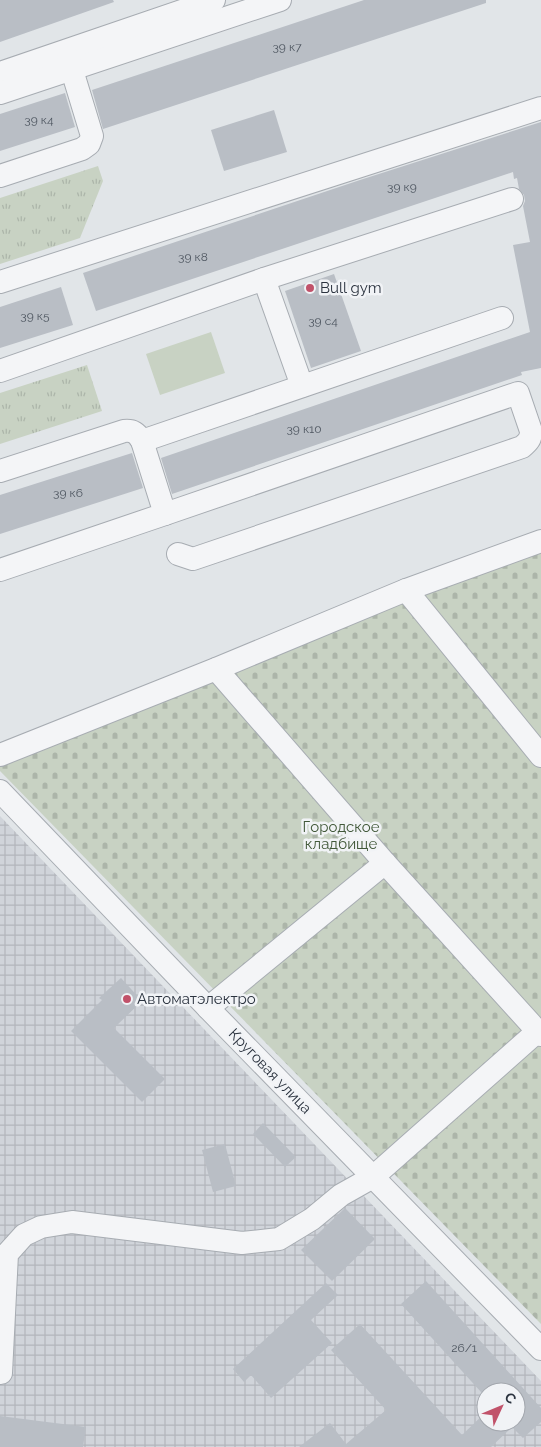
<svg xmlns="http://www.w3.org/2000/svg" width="541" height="1447" viewBox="0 0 541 1447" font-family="Raleway,sans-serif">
  <defs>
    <pattern id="industrial-grid" width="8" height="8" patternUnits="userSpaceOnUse" patternTransform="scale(1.25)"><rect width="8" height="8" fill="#d0d4da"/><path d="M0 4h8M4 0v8" fill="none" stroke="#b3b6bc"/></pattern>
    <pattern id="grass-tufts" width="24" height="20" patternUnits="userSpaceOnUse" patternTransform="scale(1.25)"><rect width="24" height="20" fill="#c8d2c3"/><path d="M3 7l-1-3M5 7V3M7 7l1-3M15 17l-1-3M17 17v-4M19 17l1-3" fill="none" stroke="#acb5a9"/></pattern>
    <pattern id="cemetery-stones" width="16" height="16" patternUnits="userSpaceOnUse" patternTransform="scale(1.25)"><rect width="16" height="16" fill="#c8d2c3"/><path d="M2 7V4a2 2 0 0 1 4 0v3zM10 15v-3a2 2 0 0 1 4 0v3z" fill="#acb5a9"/></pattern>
  </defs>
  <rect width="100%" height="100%" fill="#e1e5e8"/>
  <!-- industrial -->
  <path fill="url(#industrial-grid)" fill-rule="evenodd" d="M0,816L541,1381V1447H0ZM486,1392H516V1422H486Z"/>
  <!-- grass -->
  <g fill="url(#grass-tufts)">
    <path d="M98,166L103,181L80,238L0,264V198Z"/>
    <path d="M87,365L102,411L0,444V393Z"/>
  </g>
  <!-- cemetery -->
  <path fill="url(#cemetery-stones)" d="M541,531V1324L0,771V767Z"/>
  <!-- pitch -->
  <path fill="#c8d2c3" d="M211,332L225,373L160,395L146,354Z"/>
  <!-- building -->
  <g fill="#b9bec5">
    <path d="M0,0H113L114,2L0,42Z"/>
    <path d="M364,0H486V3L103,129L92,90Z"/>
    <path d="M65,93L75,127L0,151V114Z"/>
    <path d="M274,110L287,152L224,171L211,130Z"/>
    <path d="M541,122V368L521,372L522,375L172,494L161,458L530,332L513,245L530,242L523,206L525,201L524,195L519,189L517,178L514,179L513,172L96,311L83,273L360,180Z"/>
    <path d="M334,274L361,351L311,368L285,291Z"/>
    <path d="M61,287L73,325L0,348V307Z"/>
    <path d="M132,453L143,488L0,534V495Z"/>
    <path d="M121,978L142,1001L114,1028L165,1079L142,1102L71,1031L102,1000L99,998Z"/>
    <path d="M263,1123L296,1157L285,1167L253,1134Z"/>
    <path d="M225,1144L236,1186L213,1192L202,1150Z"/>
    <path d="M345,1208L375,1239L332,1281L301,1250Z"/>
    <path d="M426,1281L541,1408V1422L523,1438L512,1427L491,1447H299L330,1423L346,1444L386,1410L331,1350L360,1324L462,1435L486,1412V1422H516V1392H481L401,1304Z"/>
    <path d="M326,1283L338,1295L311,1320L332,1343L271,1398L251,1375L244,1382L233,1369Z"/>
    <path d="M0,1416L86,1427L83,1447H0Z"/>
  </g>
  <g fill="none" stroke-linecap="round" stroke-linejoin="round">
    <defs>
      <g id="minor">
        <path d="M0,73L214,0"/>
        <path d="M0,93L280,0"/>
        <path d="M0,176L82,149L89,144L92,136L68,57"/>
        <path d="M264,279L302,386"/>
        <path d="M0,282L541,108"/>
        <path d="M0,371L264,279L512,199"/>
        <path d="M142,441L502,318"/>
        <path d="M0,471L124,431C133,430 137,433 142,441L165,514L0,570"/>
        <path d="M165,514L518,393L531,431C531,439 528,442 522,447L193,559L178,554"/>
        <path d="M406,590L541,756"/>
        <path d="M216,669L385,863L541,1035"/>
        <path d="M0,755L216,669L406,590L541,541"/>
        <path d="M0,791L208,1008L541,1349"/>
        <path d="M208,1008L385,863"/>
        <path d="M1,1373L7,1254L24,1235L41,1227L72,1222L242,1243L279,1239L312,1219L341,1195L373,1177L538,1031"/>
      </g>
    </defs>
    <!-- minor casing -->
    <use href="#minor" stroke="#a7acb2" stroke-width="24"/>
    <!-- minor -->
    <use href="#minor" stroke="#f4f5f7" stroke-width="22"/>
  </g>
  <!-- markers -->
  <g fill="#c1526a" stroke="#f1f3f6" stroke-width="2">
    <circle cx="310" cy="288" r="5"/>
    <circle cx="127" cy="999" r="5"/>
  </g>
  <g text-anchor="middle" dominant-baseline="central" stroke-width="5" stroke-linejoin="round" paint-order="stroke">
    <!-- number labels -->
    <g font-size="12" fill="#4e5660">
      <text x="287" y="47">39 к7</text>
      <text x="39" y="120">39 к4</text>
      <text x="402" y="187">39 к9</text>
      <text x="193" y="257">39 к8</text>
      <text x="35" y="316">39 к5</text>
      <text x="323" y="321">39 с4</text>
      <text x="304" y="429">39 к10</text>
      <text x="68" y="493">39 к6</text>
      <text x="464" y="1348">26/1</text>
    </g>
    <!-- poi labels -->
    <g font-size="15" fill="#2b333f" stroke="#f1f3f6" text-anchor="start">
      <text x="320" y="288">Bull gym</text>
      <text x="137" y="999">Автоматэлектро</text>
    </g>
    <!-- park labels -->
    <g font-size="15" fill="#42593a" stroke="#f1f3f6">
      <text x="341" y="827">Городское<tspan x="341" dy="17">кладбище</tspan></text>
    </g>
    <!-- street labels -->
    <g font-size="15" fill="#2b333f" stroke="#f1f3f6">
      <text transform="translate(270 1071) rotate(46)">Круговая улица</text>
    </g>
  </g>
  <!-- north arrow -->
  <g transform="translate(501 1407) rotate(46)"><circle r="24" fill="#f1f3f6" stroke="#a2a6ad"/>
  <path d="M0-4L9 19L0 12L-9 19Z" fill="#c1526a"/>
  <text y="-8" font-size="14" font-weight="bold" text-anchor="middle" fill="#2b333f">С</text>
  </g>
</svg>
